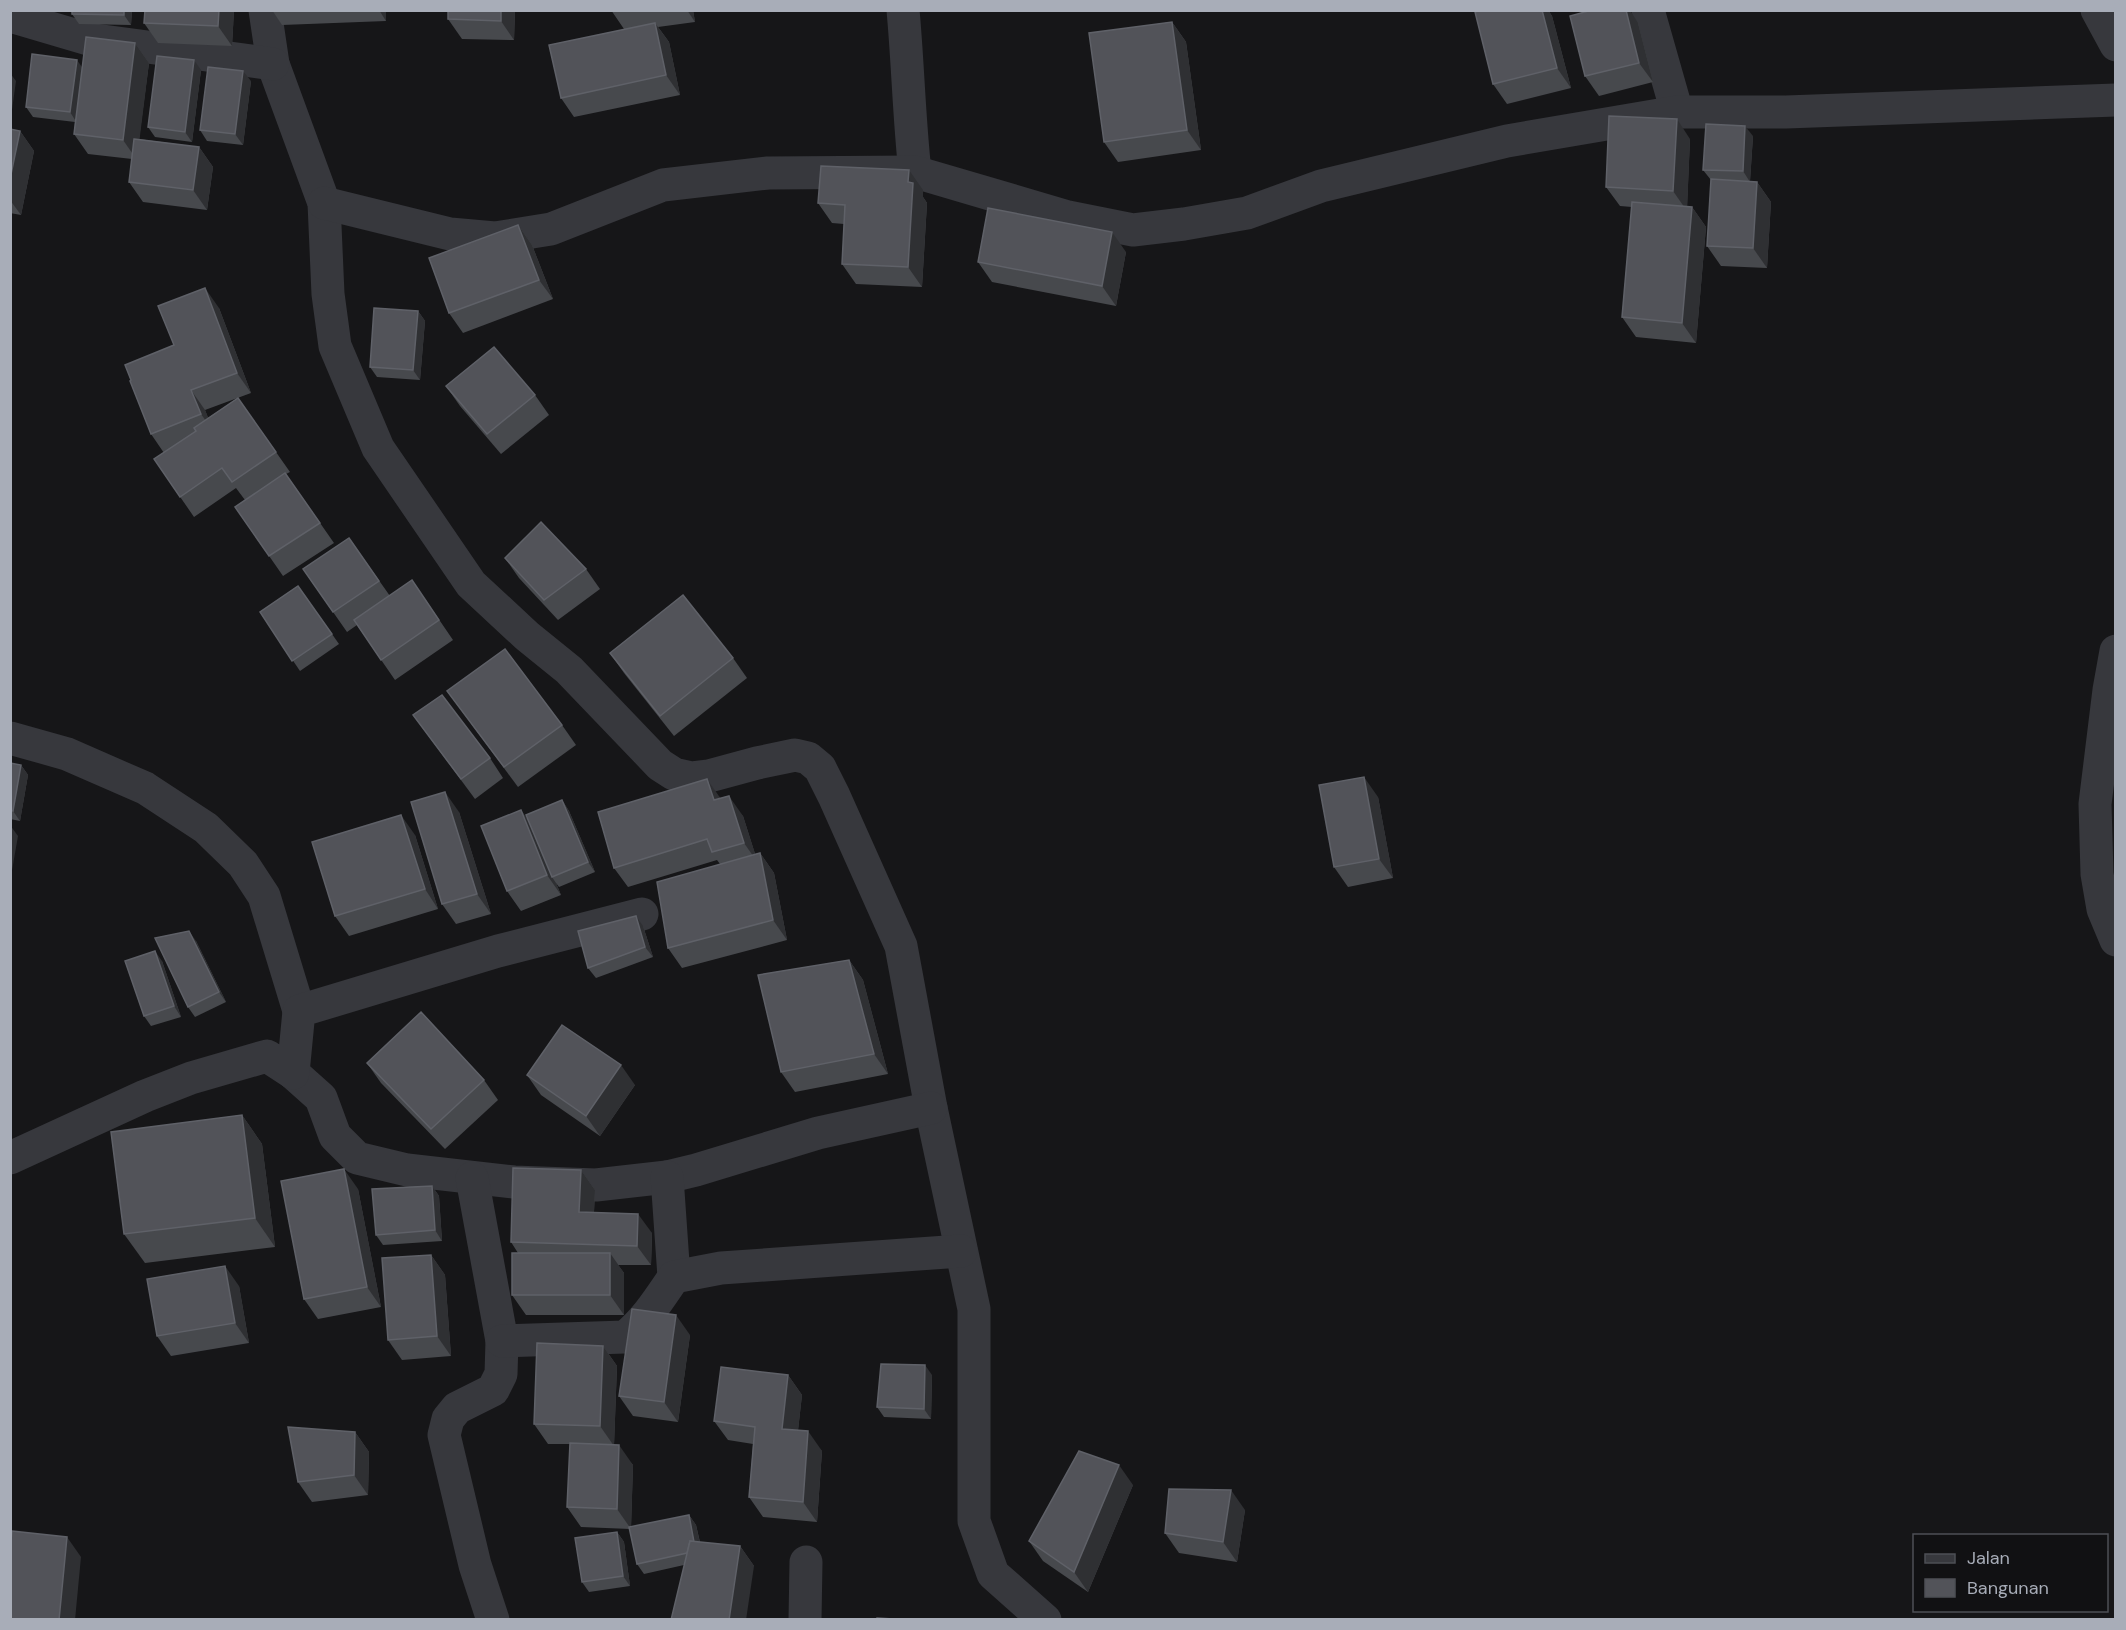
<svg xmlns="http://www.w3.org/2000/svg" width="2126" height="1630" viewBox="0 0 2126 1630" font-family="'DM Sans',sans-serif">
  <rect width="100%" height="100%" fill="#161618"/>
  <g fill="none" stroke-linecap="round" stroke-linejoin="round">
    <!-- minor -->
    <g stroke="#37383d" stroke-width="33">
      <path d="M265,10L273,64L324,203L328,294L335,346L378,448L471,584L527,636L569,670L660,765L674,774L692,778L709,776L757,763L795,755L808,758L820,768L834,796L901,946L931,1108L974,1309V1521L993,1574L1045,1620"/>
      <path d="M903,10C908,64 909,118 915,172"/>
      <path d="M1648,10L1677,112"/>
      <path d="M2097,10L2116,45"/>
      <path d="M10,16L88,39L273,64"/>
      <path d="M324,203L450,234L495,238L551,229L663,185L768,173L915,172L1068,217L1133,230L1184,224L1247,213L1321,186L1507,141L1677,112H1786L2116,100"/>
      <path d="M2116,651L2109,690L2095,804L2097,874L2103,909L2116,940"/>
      <path d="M10,738L67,754L145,788L206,828L243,864L264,896L299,1011"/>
      <path d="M293,1073L321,1098L335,1136L357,1158L407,1170L514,1182L596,1185L667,1177L696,1170L818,1133L931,1108"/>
      <path d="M10,1158L145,1096L191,1078L267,1056L293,1073L299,1011L498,951L642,914"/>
      <path d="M667,1177L674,1277"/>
      <path d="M472,1178L502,1341L501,1374L493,1390L457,1408L448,1419L444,1435L475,1565L493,1620"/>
      <path d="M502,1341L625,1337C646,1320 659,1299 674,1277L721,1268L961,1251"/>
      <path d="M805,1620L806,1562"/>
    </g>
  </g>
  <!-- wall -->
  <g fill="#47494d">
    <path d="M132,10L131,25L79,24L72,14Z"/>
    <path d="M145,10H234L232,46L158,43L144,23Z"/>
    <path d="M272,10H386V21L282,25Z"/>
    <path d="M448,10H515L514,40L462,39L448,19Z"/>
    <path d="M611,10H693L695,22L658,27L669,42L680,95L574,117L561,98L624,29Z"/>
    <path d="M1480,10H1548L1552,16L1571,88L1507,104L1493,84Z"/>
    <path d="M1172,22L1186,42L1201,150L1118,162L1104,142Z"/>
    <path d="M1638,23L1653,82L1599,96L1585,76Z"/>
    <path d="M135,43L149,63L139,139L199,147L213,167L207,210L143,202L129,182L132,159L88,154L74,134L75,122L33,117L26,107L82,67Z"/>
    <path d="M201,70L192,142L155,137L148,127Z"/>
    <path d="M251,81L243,145L207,141L200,130Z"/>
    <path d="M10,129L20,131L34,151L21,215L10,213Z"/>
    <path d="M1753,136L1750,181L1757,182L1771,202L1767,268L1721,266L1707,246L1711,180L1703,170Z"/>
    <path d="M1690,139L1687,207H1692L1706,227L1696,343L1636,337L1622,317L1632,207L1620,206L1606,187Z"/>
    <path d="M923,190V197L927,203L922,287L856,284L842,264L844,224L832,223L818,203Z"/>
    <path d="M518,225L532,245L553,299L463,333L449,313Z"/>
    <path d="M1126,252L1116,306L992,282L978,262Z"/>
    <path d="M219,308L251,393L205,410L208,418L238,398L290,472L286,474L334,543L283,576L235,507L245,500L236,488L194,517L154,459L164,453L151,434Z"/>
    <path d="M418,311L425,321L420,380L377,377L370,367Z"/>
    <path d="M446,386L535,395L549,415L501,454L460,406Z"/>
    <path d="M349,538L390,596L412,580L453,640L395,680L357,625L347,632L303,569Z"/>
    <path d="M505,558L586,569L600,589L558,620L519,578Z"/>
    <path d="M298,586L339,644L300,671L260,612Z"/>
    <path d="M610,653L733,658L747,678L674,736L624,673Z"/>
    <path d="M447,691L562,725L576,745L518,787Z"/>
    <path d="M413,715L490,758L503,778L475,799Z"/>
    <path d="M10,763L21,765L28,775L20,821L10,819Z"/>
    <path d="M707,779L720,799L743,816L755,854L760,853L774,873L787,940L682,968L668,948L720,864L717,860L628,887L614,868Z"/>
    <path d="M1378,797L1393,878L1348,887L1334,867Z"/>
    <path d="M562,800L569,811L595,872L559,887L556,883L561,895L521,911L507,891L521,810L527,819Z"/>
    <path d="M459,812L491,914L456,924L442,904Z"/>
    <path d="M415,835L438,909L349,936L335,916Z"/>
    <path d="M643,926L653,957L596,978L588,968Z"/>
    <path d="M196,941L226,1002L195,1017L188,1007Z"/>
    <path d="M849,960L863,980L888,1074L795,1092L781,1072Z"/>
    <path d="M162,961L181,1017L151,1026L144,1016Z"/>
    <path d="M367,1063L484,1080L498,1100L445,1149L381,1083Z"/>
    <path d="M527,1075L635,1085L600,1136L541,1095Z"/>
    <path d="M242,1115L262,1144L275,1247L145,1263L124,1234Z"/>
    <path d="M581,1170L595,1190L594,1212L652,1233L651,1265H618L624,1273V1315H526L512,1295L518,1253L511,1242Z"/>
    <path d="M432,1186L439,1196L442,1241L383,1245L376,1235Z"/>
    <path d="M358,1189L381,1307L318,1319L304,1299Z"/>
    <path d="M431,1255L445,1275L451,1356L402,1360L388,1340Z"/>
    <path d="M239,1286L249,1343L171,1356L157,1336Z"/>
    <path d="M690,1335L678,1422L633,1416L619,1396Z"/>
    <path d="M603,1346L617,1366L614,1445L633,1465L631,1527L689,1515L696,1525L700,1542L740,1546L754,1566L684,1565L644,1574L637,1564L630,1529L581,1527L567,1507L570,1444H548L534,1424Z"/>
    <path d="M788,1375L802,1395L798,1430L822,1451L817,1522L763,1517L749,1497L753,1444L728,1440L714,1421Z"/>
    <path d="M932,1375L931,1419L884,1417L877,1407Z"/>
    <path d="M355,1432L369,1452L368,1495L312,1502L298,1482Z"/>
    <path d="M1133,1485L1088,1592L1043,1561L1029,1541Z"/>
    <path d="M1245,1510L1237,1562L1179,1553L1165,1533Z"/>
    <path d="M617,1532L624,1542L630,1586L589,1592L582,1582Z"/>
  </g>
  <!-- shaded-wall -->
  <g fill="#2f3033">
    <path d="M124,10H132L131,25L124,15Z"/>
    <path d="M219,10H234L232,46L218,26Z"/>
    <path d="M379,10H386V21Z"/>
    <path d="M501,10H515L514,40L501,21Z"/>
    <path d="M687,10H693L695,22Z"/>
    <path d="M1542,10H1548L1552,16L1571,88L1557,68Z"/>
    <path d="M1626,10H1630L1638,23L1653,82L1639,63Z"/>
    <path d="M1172,22L1186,42L1201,150L1187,130Z"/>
    <path d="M655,23L669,42L680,95L666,75Z"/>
    <path d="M135,43L149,63L137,160L123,140Z"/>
    <path d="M77,60L84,70L77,123L70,112Z"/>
    <path d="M194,60L201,70L192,142L185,132Z"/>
    <path d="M243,71L251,81L243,145L235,134Z"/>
    <path d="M10,73L16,81L10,124Z"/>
    <path d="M1677,119L1690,139L1687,211L1673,191Z"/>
    <path d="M1745,126L1753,136L1750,182L1743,171Z"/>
    <path d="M20,131L34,151L21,215L10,200V179Z"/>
    <path d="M199,147L213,167L207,210L193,190Z"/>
    <path d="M909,170L923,190V197L927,203L922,287L908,267V182Z"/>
    <path d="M1757,182L1771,202L1767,268L1753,248Z"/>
    <path d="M1692,207L1706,227L1696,343L1682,323Z"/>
    <path d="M518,225L532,245L553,299L539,280Z"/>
    <path d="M1112,232L1126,252L1116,306L1102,286Z"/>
    <path d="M205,288L219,308L251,393L237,373Z"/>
    <path d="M418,311L425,321L420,380L413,370Z"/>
    <path d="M191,390L205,410L215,434L201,414Z"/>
    <path d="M21,765L28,775L20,821L13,811Z"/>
    <path d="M1364,777L1378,797L1393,878L1379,859Z"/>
    <path d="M707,779L721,799L714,800Z"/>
    <path d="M445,792L459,812L491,914L477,894Z"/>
    <path d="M729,796L743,816L758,863L744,843Z"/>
    <path d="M562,800L569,811L595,872L588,862Z"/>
    <path d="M521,810L535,830L552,877L556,883L561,895L547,875Z"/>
    <path d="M401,815L415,835L438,909L425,889Z"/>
    <path d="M10,825L18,836L10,882Z"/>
    <path d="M760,853L774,873L787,940L773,920Z"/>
    <path d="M636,916L643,926L653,957L645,947Z"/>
    <path d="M189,931L196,941L226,1002L219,992Z"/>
    <path d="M155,951L162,961L181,1017L174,1006Z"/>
    <path d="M849,960L863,980L888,1074L874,1054Z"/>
    <path d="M621,1065L635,1085L600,1136L586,1116Z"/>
    <path d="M242,1115L262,1144L275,1247L255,1218Z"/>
    <path d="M344,1169L358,1189L381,1307L367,1287Z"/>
    <path d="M581,1170L595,1190L593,1232L579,1212Z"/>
    <path d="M432,1186L439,1196L442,1241L435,1230Z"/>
    <path d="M638,1214L652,1233L651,1265L637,1246Z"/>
    <path d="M610,1253L624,1273V1315L610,1295Z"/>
    <path d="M431,1255L445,1275L451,1356L437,1336Z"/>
    <path d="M225,1266L239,1286L249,1343L235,1323Z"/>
    <path d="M676,1315L690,1335L678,1422L664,1402Z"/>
    <path d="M603,1346L617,1366L614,1446L600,1426Z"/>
    <path d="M925,1365L932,1375L931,1419L924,1409Z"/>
    <path d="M788,1375L802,1395L796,1449L782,1429Z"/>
    <path d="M808,1431L822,1451L817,1522L803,1502Z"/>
    <path d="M355,1432L369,1452L368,1495L354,1475Z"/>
    <path d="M619,1445L633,1465L631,1529L617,1509Z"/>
    <path d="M1119,1465L1133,1485L1088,1592L1074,1572Z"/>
    <path d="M1231,1490L1245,1510L1237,1562L1223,1542Z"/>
    <path d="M689,1515L696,1525L704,1561L696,1551Z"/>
    <path d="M617,1532L624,1542L630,1586L623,1576Z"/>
    <path d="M67,1537L81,1557L75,1620H59Z"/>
    <path d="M740,1546L754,1566L746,1620H729Z"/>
  </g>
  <!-- building -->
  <g fill="#525359" stroke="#5f6168" stroke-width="1.5">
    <path d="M72,10H124V15L72,14Z"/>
    <path d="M145,10H219L218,26L144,23Z"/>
    <path d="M448,10H501V21L448,19Z"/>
    <path d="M1480,10H1542L1557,68L1493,84L1475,12Z"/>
    <path d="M1592,10H1626L1639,63L1585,76L1570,16Z"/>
    <path d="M1172,22L1187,130L1104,142L1089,33Z"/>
    <path d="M655,23L666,75L561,98L549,45Z"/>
    <path d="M86,37L135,43L123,140L74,134Z"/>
    <path d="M32,54L77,60L70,112L26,107Z"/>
    <path d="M157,56L194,60L185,132L148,127Z"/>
    <path d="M208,67L243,71L235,134L200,130Z"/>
    <path d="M1609,116L1677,119L1673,191L1606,187Z"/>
    <path d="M1706,124L1745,126L1743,171L1703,170Z"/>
    <path d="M10,129L20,131L10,179Z"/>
    <path d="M134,139L199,147L193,190L129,182Z"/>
    <path d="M821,166L909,170L908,182L913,183L908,267L842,264L845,205L818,203Z"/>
    <path d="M1711,179L1757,182L1753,248L1707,246Z"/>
    <path d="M1632,202L1692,207L1682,323L1622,317Z"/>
    <path d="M988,208L1112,232L1102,286L978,262Z"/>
    <path d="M518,225L539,280L449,313L429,258Z"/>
    <path d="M205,288L237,373L191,390L201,414L151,434L130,381L131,380L125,365L174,345L158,306Z"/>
    <path d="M374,308L418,311L413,370L370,367Z"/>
    <path d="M494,347L535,395L487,434L446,386Z"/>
    <path d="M238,398L276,452L232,482L222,468L180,497L154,459L196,431L194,428Z"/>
    <path d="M285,473L320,523L269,556L235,507Z"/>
    <path d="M541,522L586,569L544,600L505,558Z"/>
    <path d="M349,538L379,581L333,612L303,569Z"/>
    <path d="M412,580L439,620L381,660L354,620Z"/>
    <path d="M298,586L332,634L292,661L260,612Z"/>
    <path d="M683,595L733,658L660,716L610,653Z"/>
    <path d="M505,649L562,725L504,767L447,691Z"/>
    <path d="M442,695L490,758L461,779L413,715Z"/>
    <path d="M10,763L21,765L13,811L10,810Z"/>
    <path d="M1364,777L1379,859L1334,867L1319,785Z"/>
    <path d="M707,779L714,800L729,796L744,843L712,852L707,839L614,868L598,812Z"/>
    <path d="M445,792L477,894L442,904L411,802Z"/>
    <path d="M562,800L588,862L552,877L526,815Z"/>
    <path d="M521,810L547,875L507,891L481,826Z"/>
    <path d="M401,815L425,889L335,916L312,842Z"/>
    <path d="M760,853L773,920L668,948L657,882Z"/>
    <path d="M636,916L645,947L588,968L578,931Z"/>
    <path d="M189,931L219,992L188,1007L155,938Z"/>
    <path d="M155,951L174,1006L144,1016L125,961Z"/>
    <path d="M849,960L874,1054L781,1072L758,975Z"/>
    <path d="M421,1012L484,1080L431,1129L367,1063Z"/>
    <path d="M562,1025L621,1065L586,1116L527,1075Z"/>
    <path d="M242,1115L255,1218L124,1234L111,1132Z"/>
    <path d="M513,1168L581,1170L579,1212L638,1214L637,1246L511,1242Z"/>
    <path d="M344,1169L367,1287L304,1299L281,1181Z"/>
    <path d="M432,1186L435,1230L376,1235L372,1189Z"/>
    <rect x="512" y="1253" width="98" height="42"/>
    <path d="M431,1255L437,1336L388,1340L382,1258Z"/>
    <path d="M225,1266L235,1323L157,1336L147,1279Z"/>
    <path d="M632,1309L676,1315L664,1402L619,1396Z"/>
    <path d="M537,1343L603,1346L600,1426L534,1424Z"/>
    <path d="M881,1364L925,1365L924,1409L877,1407Z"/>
    <path d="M721,1367L788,1375L782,1429L808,1431L803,1502L749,1497L755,1427L714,1421Z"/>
    <path d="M288,1427L355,1432L354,1475L298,1482Z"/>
    <path d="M570,1443L619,1445L617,1509L567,1507Z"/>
    <path d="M1079,1451L1119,1465L1074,1572L1029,1541Z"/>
    <path d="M1169,1489L1231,1490L1223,1542L1165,1533Z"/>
    <path d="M689,1515L694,1542L690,1541L687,1553L637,1564L629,1527Z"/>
    <path d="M12,1531L67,1537L59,1620H10V1550Z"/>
    <path d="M617,1532L623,1576L582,1582L575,1538Z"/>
    <path d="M690,1541L740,1546L729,1620H671Z"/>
    <path d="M877,1618L910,1620H877Z"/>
  </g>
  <!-- border -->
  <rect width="2126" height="1630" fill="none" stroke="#a8adb8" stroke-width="24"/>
  <!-- legend -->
  <rect x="1913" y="1534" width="195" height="78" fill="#111113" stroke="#4d4f55" stroke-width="1.5"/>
  <rect x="1925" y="1554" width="30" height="9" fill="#37383d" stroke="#4d4f55" stroke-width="1.5"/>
  <text x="1967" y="1564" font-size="18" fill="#a8adb8">Jalan</text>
  <rect x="1925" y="1579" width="30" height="18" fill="#525359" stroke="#4d4f55" stroke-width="1.5"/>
  <text x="1967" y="1594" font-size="18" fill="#a8adb8">Bangunan</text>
</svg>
